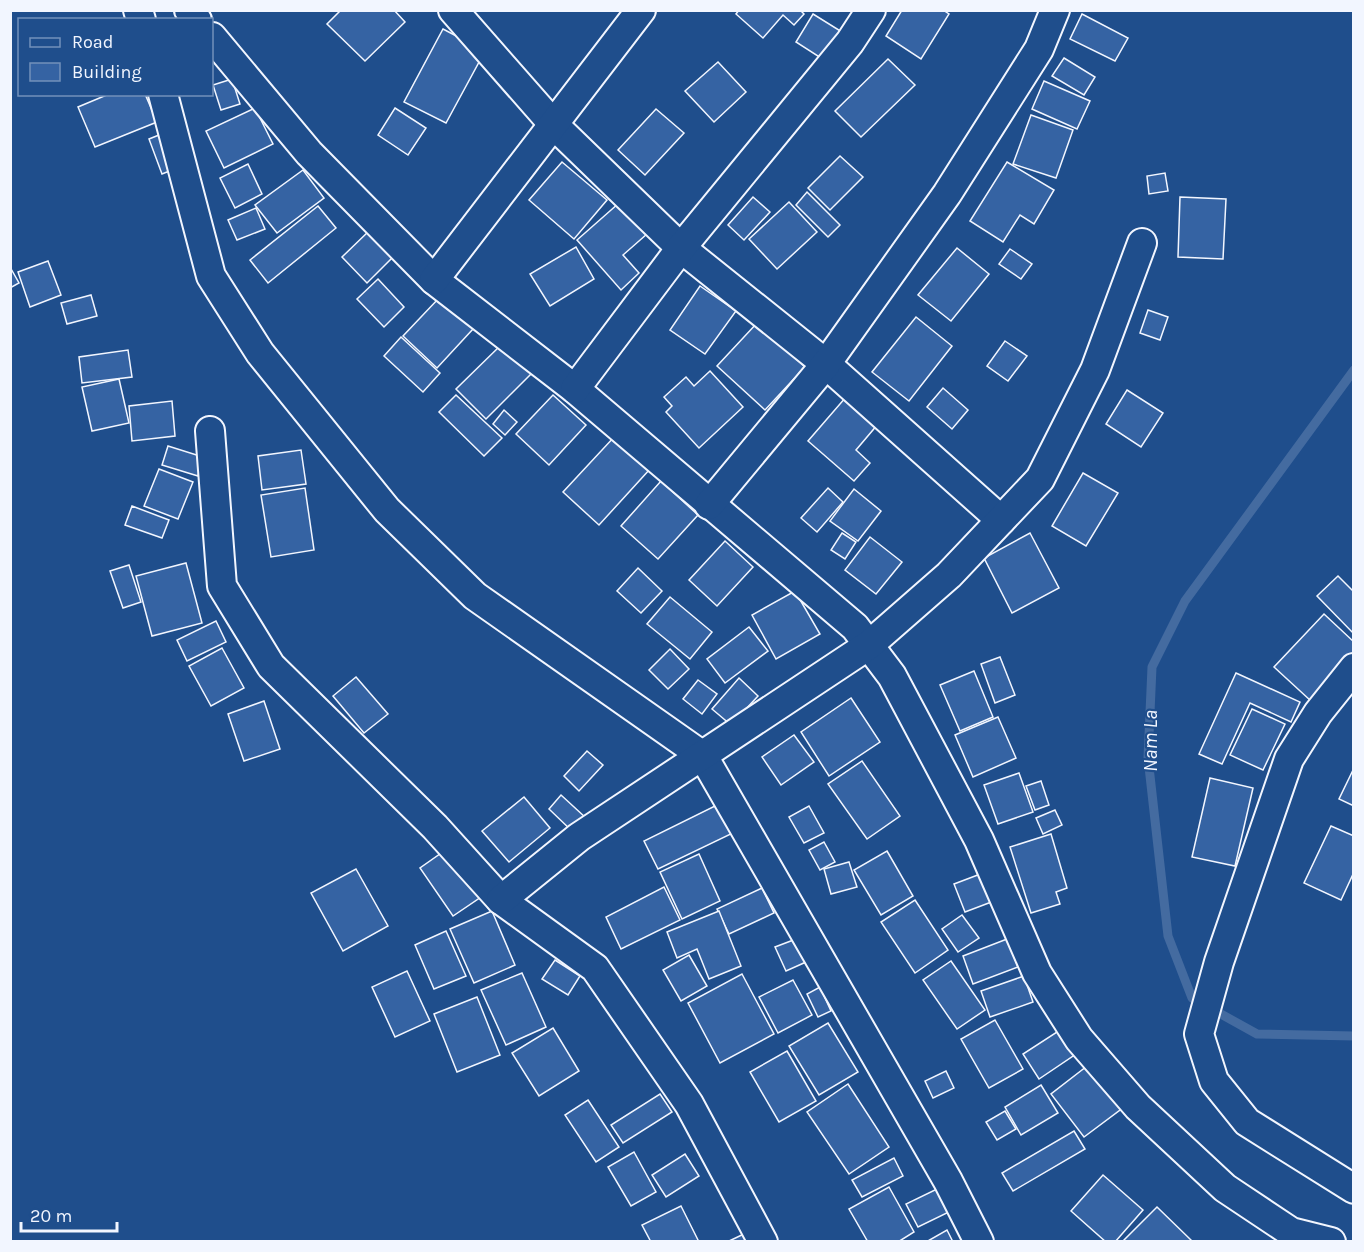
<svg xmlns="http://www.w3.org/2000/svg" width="1364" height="1252" viewBox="0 0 1364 1252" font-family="Karla,sans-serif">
  <rect width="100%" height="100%" fill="#1f4e8c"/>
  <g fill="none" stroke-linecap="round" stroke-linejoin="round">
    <!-- stream -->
    <path stroke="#446ba0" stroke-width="9" d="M1354,370L1185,601L1152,667L1148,758L1168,936L1192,998L1257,1034L1354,1036"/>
  </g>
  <!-- building -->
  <g fill="#3563a3" stroke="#f2f6ff" stroke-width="1.5">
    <path d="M341,10H394L405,22L365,61L327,24Z"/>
    <path d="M739,10H800L804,14L794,25L783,15L763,38L736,14Z"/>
    <path d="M902,10H943L949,14L921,59L886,36Z"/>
    <path d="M813,14L842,32L824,60L796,42Z"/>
    <path d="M1082,14L1128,38L1115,61L1070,39Z"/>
    <path d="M443,29L485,51L446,123L404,102Z"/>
    <path d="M1064,58L1095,77L1084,95L1052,76Z"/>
    <path d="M888,59L915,85L861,137L835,111Z"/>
    <path d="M718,62L746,92L714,122L685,91Z"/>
    <path d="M232,79L240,104L221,110L213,85Z"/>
    <path d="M1044,81L1090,101L1077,129L1032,109Z"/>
    <path d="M109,94H145L157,122L95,147L78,107Z"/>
    <path d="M255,108L273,144L224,168L206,131Z"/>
    <path d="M395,108L426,128L408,155L378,135Z"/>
    <path d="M656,109L684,133L645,175L618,150Z"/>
    <path d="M1031,115L1073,130L1056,178L1013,164Z"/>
    <path d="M164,133L177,168L162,174L149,139Z"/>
    <path d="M840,156L863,177L830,210L808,188Z"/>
    <path d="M562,162L607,200L574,239L529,200Z"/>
    <path d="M1007,162L1054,190L1034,224L1020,215L1003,242L970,221Z"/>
    <path d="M248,164L262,194L235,208L220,178Z"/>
    <path d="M303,170L324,198L277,233L255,205Z"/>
    <path d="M1165,173L1168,191L1149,194L1147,176Z"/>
    <path d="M807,192L840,225L828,237L796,205Z"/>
    <path d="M753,197L770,212L744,240L728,225Z"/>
    <path d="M1180,197L1226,199L1223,259L1178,257Z"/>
    <path d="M789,202L817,232L777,269L749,239Z"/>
    <path d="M619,203L647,234L623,255L639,273L621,290L577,240Z"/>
    <path d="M318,206L336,228L268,283L250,260Z"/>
    <path d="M256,208L265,229L237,240L228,220Z"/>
    <path d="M370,230L395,255L367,283L342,257Z"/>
    <path d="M576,247L594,279L550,306L530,274Z"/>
    <path d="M957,248L989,274L951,321L918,295Z"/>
    <path d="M1010,249L1032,264L1021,279L999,264Z"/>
    <path d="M48,261L61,295L30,307L18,272Z"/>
    <path d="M10,267L19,283L10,288Z"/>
    <path d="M378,279L404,307L384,327L357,299Z"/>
    <path d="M700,286L736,311L705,354L670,330Z"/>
    <path d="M91,295L97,316L67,324L61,303Z"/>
    <path d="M439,298L473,329L437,368L403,336Z"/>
    <path d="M1148,310L1168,317L1160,340L1140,333Z"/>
    <path d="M916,317L952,346L909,401L872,372Z"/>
    <path d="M757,323L805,367L765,410L717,366Z"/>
    <path d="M401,337L440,373L423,392L384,356Z"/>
    <path d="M1005,341L1027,356L1008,381L987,366Z"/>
    <path d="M502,344L532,373L486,419L456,389Z"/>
    <path d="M128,350L132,377L82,383L79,357Z"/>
    <path d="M710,371L743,407L699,448L666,412L672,406L664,397L686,377L694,386Z"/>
    <path d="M119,379L129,423L92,431L82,387Z"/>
    <path d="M943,388L968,410L952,429L927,407Z"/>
    <path d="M1127,390L1163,413L1141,447L1106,424Z"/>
    <path d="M456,395L502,438L484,456L439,412Z"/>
    <path d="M553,395L586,425L549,465L516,434Z"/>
    <path d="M846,397L878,424L856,450L870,463L854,481L808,441Z"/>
    <path d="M172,401L175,436L132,441L129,406Z"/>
    <path d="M504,410L517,422L505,435L493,424Z"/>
    <path d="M615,436L650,469L599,525L563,492Z"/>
    <path d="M168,446L203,457L198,476L162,465Z"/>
    <path d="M301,450L306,484L262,490L258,456Z"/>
    <path d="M159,469L193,482L178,519L144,506Z"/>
    <path d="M1083,473L1118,493L1086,546L1052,526Z"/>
    <path d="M661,481L698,515L658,559L621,526Z"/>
    <path d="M305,488L314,550L271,557L261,495Z"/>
    <path d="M828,488L843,502L817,532L801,518Z"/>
    <path d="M854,489L881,511L858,541L830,521Z"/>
    <path d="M132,506L169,520L162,538L125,525Z"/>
    <path d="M842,533L856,542L845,559L831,550Z"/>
    <path d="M1030,533L1059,588L1012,613L984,558Z"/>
    <path d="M870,537L902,562L876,594L845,570Z"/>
    <path d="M725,541L753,567L717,606L689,580Z"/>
    <path d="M186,563L202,623L152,636L136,576Z"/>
    <path d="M129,565L141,602L123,608L110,571Z"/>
    <path d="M638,568L662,591L641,613L617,591Z"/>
    <path d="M1338,576L1354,592V634L1317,596Z"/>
    <path d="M795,591L820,634L776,659L752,615Z"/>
    <path d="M670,597L712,632L690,659L647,624Z"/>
    <path d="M1324,614L1354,642V656L1311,701L1274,667Z"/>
    <path d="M216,621L226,642L187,661L177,640Z"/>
    <path d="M749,627L768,651L725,683L707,659Z"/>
    <path d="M222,648L244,688L211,706L189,666Z"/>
    <path d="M670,649L689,669L668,689L649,670Z"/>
    <path d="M1000,657L1015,695L995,703L981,664Z"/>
    <path d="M974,671L993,717L960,731L940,685Z"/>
    <path d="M1236,673L1300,702L1291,722L1250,703L1222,764L1199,754Z"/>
    <path d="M356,677L388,714L364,733L333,696Z"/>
    <path d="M739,678L758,696L731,725L712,709Z"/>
    <path d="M698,680L717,694L702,714L683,699Z"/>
    <path d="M851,698L880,742L829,776L801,732Z"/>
    <path d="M264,701L280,749L244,761L228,714Z"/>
    <path d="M1252,709L1285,724L1263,770L1230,755Z"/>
    <path d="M998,717L1016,758L973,777L955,735Z"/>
    <path d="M794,735L814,762L781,785L762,757Z"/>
    <path d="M587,751L603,765L579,791L564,776Z"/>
    <path d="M862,761L900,816L867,839L828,784Z"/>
    <path d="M1354,768V806L1339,799Z"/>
    <path d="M1019,773L1033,812L998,824L984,785Z"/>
    <path d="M1210,778L1253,788L1235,866L1192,857Z"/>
    <path d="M1041,781L1049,805L1035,810L1026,786Z"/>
    <path d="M561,795L586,818L573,832L549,809Z"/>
    <path d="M524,797L550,828L509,862L482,831Z"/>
    <path d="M721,803L735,832L658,869L644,841Z"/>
    <path d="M809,806L824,833L804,843L789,817Z"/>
    <path d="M1055,810L1062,825L1043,834L1036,818Z"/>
    <path d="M1331,826L1354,836V872L1341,900L1304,883Z"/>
    <path d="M1051,834L1067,888L1056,892L1060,904L1031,913L1010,847Z"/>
    <path d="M824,842L835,862L820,870L809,850Z"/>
    <path d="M447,849L481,897L453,916L420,868Z"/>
    <path d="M887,851L913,896L881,915L854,870Z"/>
    <path d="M699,854L720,901L682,919L660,872Z"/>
    <path d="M849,862L857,887L831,894L824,869Z"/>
    <path d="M356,869L388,926L343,951L311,893Z"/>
    <path d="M983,873L994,901L965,912L954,884Z"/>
    <path d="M664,887L680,920L621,949L606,917Z"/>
    <path d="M762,888L774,913L729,934L717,909Z"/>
    <path d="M915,900L948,950L915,973L881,922Z"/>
    <path d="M492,911L515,965L474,983L450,929Z"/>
    <path d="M719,911L741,966L709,979L697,949L677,958L667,932Z"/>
    <path d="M962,915L979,938L958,952L942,929Z"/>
    <path d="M446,931L466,976L434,989L415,945Z"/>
    <path d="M796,939L806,962L786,971L775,947Z"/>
    <path d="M1007,939L1018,967L973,984L963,956Z"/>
    <path d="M689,955L707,986L681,1001L663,970Z"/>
    <path d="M555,960L580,976L568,995L542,979Z"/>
    <path d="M951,961L985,1010L957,1029L923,980Z"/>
    <path d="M407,971L430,1021L395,1037L372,987Z"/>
    <path d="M522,973L546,1027L506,1045L481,990Z"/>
    <path d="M742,974L774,1034L720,1063L688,1003Z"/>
    <path d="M1024,976L1033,1002L990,1017L981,991Z"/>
    <path d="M793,980L812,1015L778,1033L759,997Z"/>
    <path d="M820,987L831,1011L818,1017L807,994Z"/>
    <path d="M477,997L500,1055L457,1072L434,1014Z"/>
    <path d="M995,1020L1023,1069L989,1088L961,1039Z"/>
    <path d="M828,1023L858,1072L819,1095L789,1046Z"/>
    <path d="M553,1028L579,1071L539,1096L512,1053Z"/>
    <path d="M1060,1030L1076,1054L1039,1079L1023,1054Z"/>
    <path d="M787,1051L816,1101L779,1122L750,1072Z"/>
    <path d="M1091,1063L1124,1107L1084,1137L1051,1094Z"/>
    <path d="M946,1071L954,1088L933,1098L925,1081Z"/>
    <path d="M848,1084L889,1147L849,1174L807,1112Z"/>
    <path d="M1041,1085L1058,1113L1021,1135L1005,1107Z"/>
    <path d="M660,1094L672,1112L623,1143L611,1125Z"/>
    <path d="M588,1100L619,1147L596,1162L565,1115Z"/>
    <path d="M1005,1111L1016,1129L997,1140L986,1122Z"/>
    <path d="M1074,1131L1085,1149L1013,1191L1002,1173Z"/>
    <path d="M634,1152L656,1192L631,1206L608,1167Z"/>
    <path d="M685,1154L699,1176L666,1197L652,1175Z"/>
    <path d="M894,1158L903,1176L862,1197L852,1180Z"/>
    <path d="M1103,1175L1143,1210L1115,1242H1106L1071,1211Z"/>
    <path d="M889,1187L914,1232L898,1242H868L849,1209Z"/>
    <path d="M939,1188L951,1211L918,1227L906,1204Z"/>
    <path d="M681,1206L699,1242H651L642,1225Z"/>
    <path d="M1157,1207L1192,1241L1126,1242L1124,1240Z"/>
    <path d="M947,1230L953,1242H926Z"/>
    <path d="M748,1232L752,1242H727Z"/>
  </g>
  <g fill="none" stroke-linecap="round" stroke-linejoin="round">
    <defs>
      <g id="street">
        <path d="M138,10L141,20"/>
        <path d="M189,10L197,20"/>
        <path d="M453,10L554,125L681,248L826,364L1001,520"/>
        <path d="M212,37L309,153L434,280L575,389L855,627L892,676L979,840L1037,973L1079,1039L1138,1107L1225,1188L1291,1232L1331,1242"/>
        <path d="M163,94L211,276L260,353L387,510L475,596L703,756L948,1181L979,1242"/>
        <path d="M434,280L641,10"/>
        <path d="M575,389L681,248L850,42L871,10"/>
        <path d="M210,431L222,586L271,666L435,827L501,900L595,968L689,1104L763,1242"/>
        <path d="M709,505L826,364L947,194L1039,49L1055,10"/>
        <path d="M1354,668L1318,713L1289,759L1219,962L1199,1034L1214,1081L1247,1122L1354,1189"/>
        <path d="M501,900L579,837L869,645L949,575L1040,479L1095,370L1142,243"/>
      </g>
    </defs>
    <!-- street casing -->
    <use href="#street" stroke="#f2f6ff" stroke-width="32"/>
    <!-- street -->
    <use href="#street" stroke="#1f4e8c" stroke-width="28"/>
  </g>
  <g text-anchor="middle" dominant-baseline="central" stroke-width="4.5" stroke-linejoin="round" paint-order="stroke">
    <!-- water labels -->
    <g font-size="20" font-style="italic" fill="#f2f6ff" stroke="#1f4e8c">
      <text transform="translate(1150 741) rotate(-90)">Nam La</text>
    </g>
  </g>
  <!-- border -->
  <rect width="1364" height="1252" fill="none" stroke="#f2f6ff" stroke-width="24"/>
  <!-- legend -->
  <rect x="18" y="18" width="195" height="78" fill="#1f4e8c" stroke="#7391ba" stroke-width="1.5"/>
  <rect x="30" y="38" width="30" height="9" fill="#1f4e8c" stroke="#7391ba" stroke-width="1.5"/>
  <text x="72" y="48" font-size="18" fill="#f2f6ff">Road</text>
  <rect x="30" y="63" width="30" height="18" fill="#3563a3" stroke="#7391ba" stroke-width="1.5"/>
  <text x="72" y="78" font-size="18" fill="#f2f6ff">Building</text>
  <!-- scale -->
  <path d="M21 1222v9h96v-9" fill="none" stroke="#f2f6ff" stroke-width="3"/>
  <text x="30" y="1222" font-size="18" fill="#f2f6ff" stroke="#1f4e8c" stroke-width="4.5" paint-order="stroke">20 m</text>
</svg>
